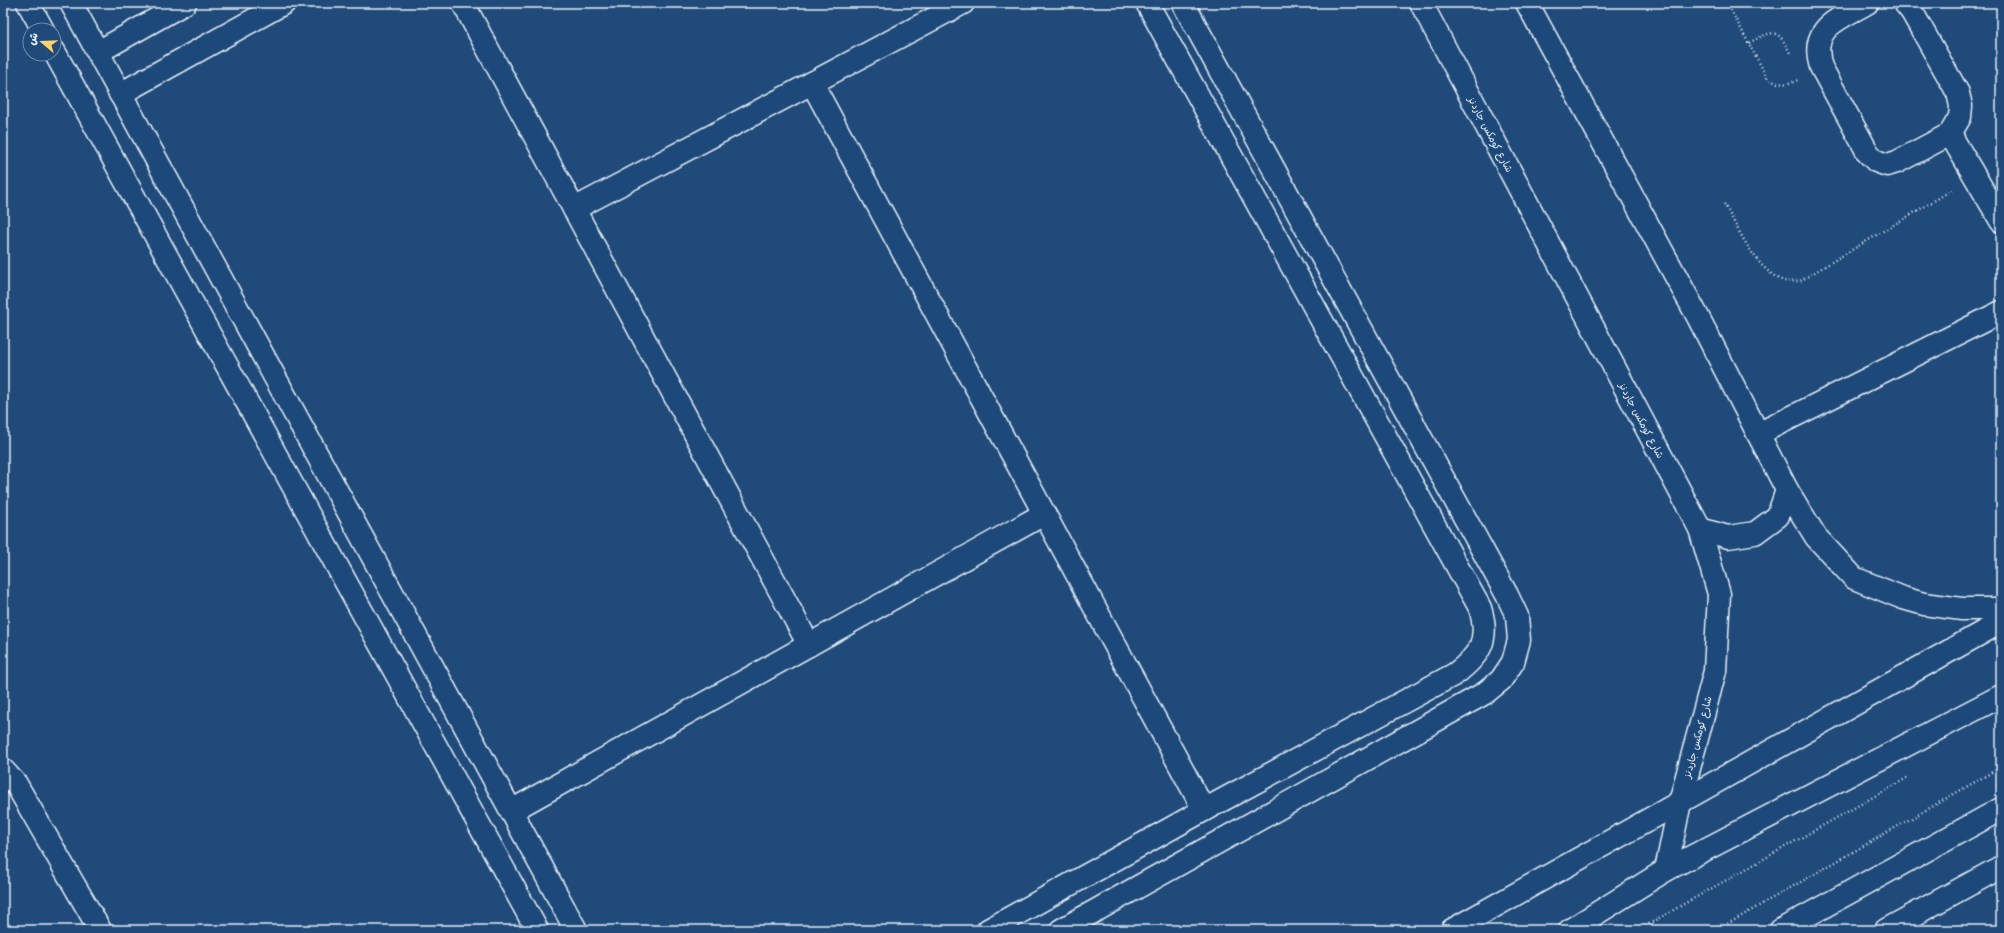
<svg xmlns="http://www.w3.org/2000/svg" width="2004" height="933" viewBox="0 0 2004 933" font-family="Mali,'Playpen Sans Arabic',sans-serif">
  <rect width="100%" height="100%" fill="#1f4a7a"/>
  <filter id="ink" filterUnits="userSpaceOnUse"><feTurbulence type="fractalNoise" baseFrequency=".025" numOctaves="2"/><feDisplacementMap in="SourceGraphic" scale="8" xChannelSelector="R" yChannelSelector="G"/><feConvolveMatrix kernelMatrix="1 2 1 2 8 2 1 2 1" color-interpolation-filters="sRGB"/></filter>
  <g filter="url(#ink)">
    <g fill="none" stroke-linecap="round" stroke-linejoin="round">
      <defs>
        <g id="street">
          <path d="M28,3L43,30"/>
          <path d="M71,3L576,930"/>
          <path d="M463,3L809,645"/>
          <path d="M1421,3L1700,529L1719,594L1715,671L1680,802L1666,870"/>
          <path d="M1527,3L1698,317L1787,490L1816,537L1854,578L1903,598L1924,604L1962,609H2001"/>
          <path d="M1867,3C1838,20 1809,27 1821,67L1868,153L1876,161L1887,165L1897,162L1950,134L1960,117L1961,106L1958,93L1912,12L1905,3"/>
          <path d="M54,51L537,930"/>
          <path d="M98,52L185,3"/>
          <path d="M812,83L1204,810"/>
          <path d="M120,94L284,3"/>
          <path d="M1950,134L2001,221"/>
          <path d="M574,209L963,3"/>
          <path d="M1758,434L2001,312"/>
          <path d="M1700,529L1728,537L1755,533L1778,516L1787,490"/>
          <path d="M3,770L16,784L100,930"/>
          <path d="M511,811L1044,514"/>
          <path d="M988,930L1204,810L1455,674C1480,655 1490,640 1480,608L1147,3"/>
          <path d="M1061,930L1485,693L1501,680L1513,662L1519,640L1517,616L1507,595L1183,3"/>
          <path d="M1452,930L2001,622"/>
          <path d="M1570,930L1666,870L2001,696"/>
          <path d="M1781,930L2001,809"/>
          <path d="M1886,930L2001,867"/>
        </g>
      </defs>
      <!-- street casing -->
      <use href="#street" stroke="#e8f1f8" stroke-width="25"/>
      <!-- path -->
      <g stroke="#e8f1f8" stroke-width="2.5" stroke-dasharray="1 3" stroke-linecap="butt">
        <path d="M1727,3L1768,79C1779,85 1786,85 1798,80"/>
        <path d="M1749,43C1774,29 1778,28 1791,55"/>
        <path d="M1724,204C1739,229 1755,270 1784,281C1789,282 1795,281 1800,281L1952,190"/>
        <path d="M1638,930L1907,778"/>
        <path d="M1717,930L2001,767"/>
      </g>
      <!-- street -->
      <use href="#street" stroke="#1f4a7a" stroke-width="22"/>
    </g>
  </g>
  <g text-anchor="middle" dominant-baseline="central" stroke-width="4" stroke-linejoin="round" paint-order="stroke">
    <!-- street labels -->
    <g font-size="10" fill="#e8f1f8" stroke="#1f4a7a">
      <text transform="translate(1491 134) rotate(62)">شارع كومكس جاردنز</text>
      <text transform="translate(1642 420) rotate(62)">شارع كومكس جاردنز</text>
      <text transform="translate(1697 737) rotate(-75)">شارع كومكس جاردنز</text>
    </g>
  </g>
  <!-- margin -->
  <rect width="2004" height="933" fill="none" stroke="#1f4a7a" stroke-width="16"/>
  <rect x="8" y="8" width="1988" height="917" fill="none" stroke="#e8f1f8" stroke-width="1.5" filter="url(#ink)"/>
  <!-- north arrow -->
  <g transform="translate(42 42) rotate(289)"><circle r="19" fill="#1f4a7a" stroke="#6f8dac"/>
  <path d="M0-3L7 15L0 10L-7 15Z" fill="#ffd166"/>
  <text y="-6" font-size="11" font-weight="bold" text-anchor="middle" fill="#e8f1f8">ش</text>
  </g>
</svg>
